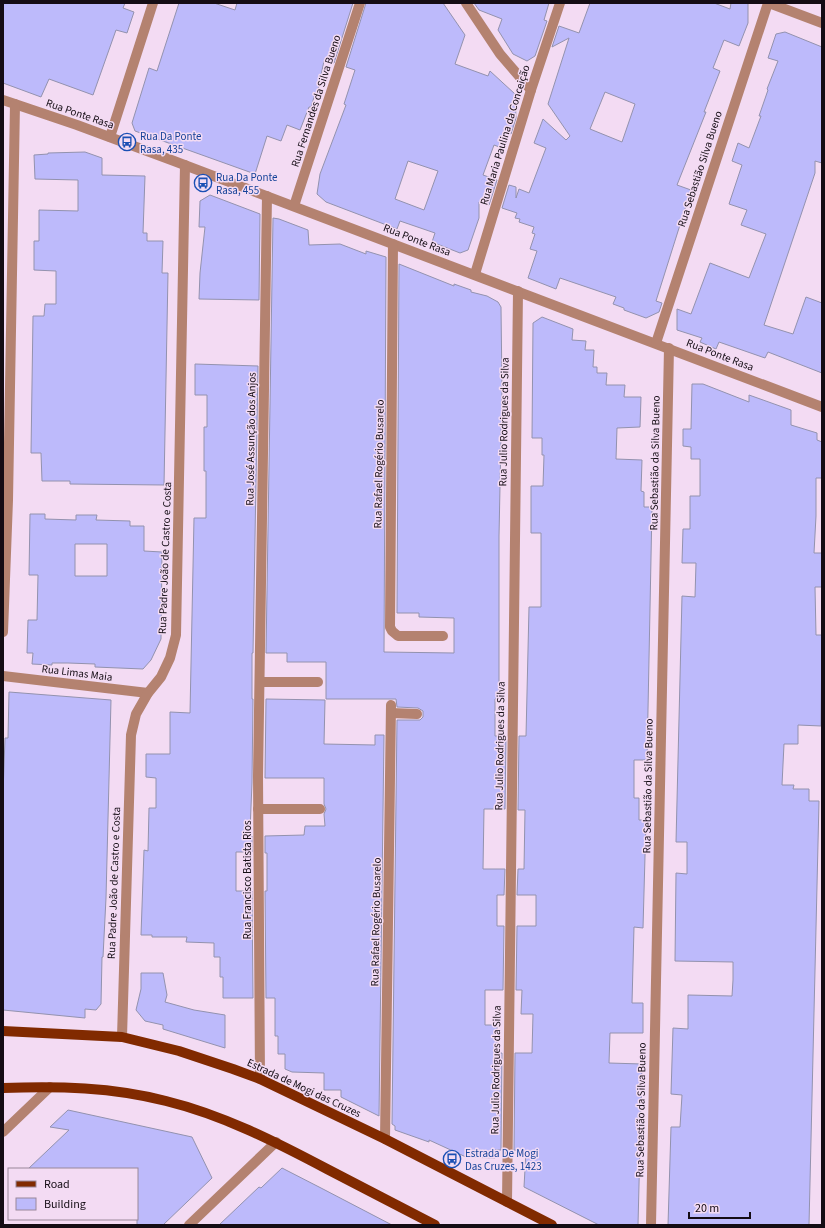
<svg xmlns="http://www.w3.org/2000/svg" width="825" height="1228" viewBox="0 0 825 1228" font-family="'Source Sans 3',sans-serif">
  <rect width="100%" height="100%" fill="#f3dbf3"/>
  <!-- building -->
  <g fill="#bdbafb" stroke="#9392ae" fill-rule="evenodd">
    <path d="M3,3H125L123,8L134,12L127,33L116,30L93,95L49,79L41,97L3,83Z"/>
    <path d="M179,3H214L235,10L237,3H353L334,63L324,61L317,94H315L311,107H309L300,130L287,125L281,141L267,136L255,174L135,131L132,123L149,68L157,71Z"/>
    <path d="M366,3H443L465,35L455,64L488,76L490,71L515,94L516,118L511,134L507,132L502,148L494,145L483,175L497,180L489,205L479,202V218L468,250L460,253L432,242L435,233L400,221L397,229L326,202L317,194L320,174L346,105L344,104L355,70L346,67ZM408,161L438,171L424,210L395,199Z"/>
    <path d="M474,3H549L544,20L547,21L535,56L527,61L513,54L498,30L502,19L479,10Z"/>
    <path d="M590,3H714L730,9L731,3H748V23L739,46L724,40L713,68L720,71L704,112H706L677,185L691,190L656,301L662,303L659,312L646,318L624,310V308L613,304L616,297L560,278L556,289L528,278L537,251L530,249L535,234L532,233L534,227L519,222L520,219L515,218L517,213L502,208L509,185L516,187V198L519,189L529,193L546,148L534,143L543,119L566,140L570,136L548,104L569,38L552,47L559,26L579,33ZM605,92L635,104L622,142L590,129Z"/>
    <path d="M785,32L822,47V163L815,161V173L764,325L793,334L806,297L822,303V373L768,352L765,358L719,342L716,349L700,342L702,338L677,330V309L691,314L710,263L749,278L766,234L741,225L747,210L729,204L742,165L732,161L738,143L749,148L761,116H759L768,90L767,89L778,61L768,58L776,34Z"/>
    <path d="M85,152L102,158V175L145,176L143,233H147V241H163L162,273H168L164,485L70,484V481H42L41,453H31L33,316H44L45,304H56V271L34,270V241H39V210L78,211V180L35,179L34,155L48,154V153Z"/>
    <path d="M210,195L260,214L259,300L199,299L200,273L205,227H199L200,201Z"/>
    <path d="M273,218L279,219L308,230L309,245L340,244L366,254V251L386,257L384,652L454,653V618L419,617V613H397L399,264L454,286V284L471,290V292L487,296L498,302L501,307L502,390L499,536V699H495V736H506L505,809H484L483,869H505L504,895H497V926H504L503,990H485V1025H497V1053H502L501,1150H495V1158L466,1157L429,1140V1142L395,1130V1126L392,1124L397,720H420L423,717V711L418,708L397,707L396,699H326V662H287V653H266Z"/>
    <path d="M542,317L573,329L572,340L586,341L585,350H594L593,367H597V373H607L606,385H625L624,397H641L640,427L617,428L616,459L642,460L641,491L644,492V507H652L647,760H634V798H639V820H646L643,928L634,927L632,1003H643V1033H610L609,1063L642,1064L638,1225H599L524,1187L526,1151L514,1150L515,1053H532L533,1014H521L522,990H516L517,926H536V895H517L518,869H524L525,810H518L519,736H526L529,607H541V533H531V486H543L544,455H542V438H532L533,323Z"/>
    <path d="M195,364L258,366L253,653H252V699H253L252,783L250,831V836H252V852H236V891H252L253,998H223V977H220V957H214V943L186,942L187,937H152V935H141L144,850L148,851L149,808H156V778L146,777V754H170V712L190,713L194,518H206V471H204V427H207V395H195Z"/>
    <path d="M692,384H703L749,402V395L791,410V425L817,433V440L822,442V478H816V516L814,553H822V587H815L816,635H822L821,726L798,725V744H784L782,785H794L793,789H809V801H819L809,1225H668L671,1127H680L682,1095L671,1094L673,1028L688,1029V995L732,996L733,980V962L675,961L676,873L687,874V842H676L682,596L695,597L696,563H682L683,529H690V496H700V459H691V447L683,446V429H691Z"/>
    <path d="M30,514H45V519L76,520V515H97L96,520L130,521V526H144V551L162,552L161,639L151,660L143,669L95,667V664L68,663H52V665L32,664L33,653H27L28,620H37L38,575H29ZM75,544H107V576H75Z"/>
    <path d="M9,692L111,700L106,898L103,957H102L101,1004L96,1010L85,1009V1018L3,1010V794L5,738H8Z"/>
    <path d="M266,699L325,700L324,744L375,745V735H384L379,1116L341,1097V1090H324V1073L292,1072L285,1069V1054H278V1036H275V998H266L265,891H267V853H265V836L304,835L305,826H325L324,814L326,809L324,804V778H265Z"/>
    <path d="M141,973H163L167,995L165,1002L194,1010L225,1015V1048L163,1029V1025L145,1021L136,1010L141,989Z"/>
    <path d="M68,1110L192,1137L212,1178L163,1225H137V1169H28L69,1130L50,1127Z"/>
    <path d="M282,1168L321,1188L392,1225H219L259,1187L261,1188Z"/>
  </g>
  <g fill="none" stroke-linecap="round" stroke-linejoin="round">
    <!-- minor -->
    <g stroke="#b48270" stroke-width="10">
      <path d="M466,3L500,54L531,90"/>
      <path d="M769,3L822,23"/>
      <path d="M3,100L77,125L174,161L822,407"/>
      <path d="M110,137L153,3"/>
      <path d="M294,206L360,3"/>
      <path d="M393,244L390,627L392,631L398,636H443"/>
      <path d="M475,274L531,90L560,3"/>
      <path d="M656,343L768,3"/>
      <path d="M3,632L8,500L15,104"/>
      <path d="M3,676L148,693"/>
      <path d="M260,682H318"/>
      <path d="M391,713L417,714"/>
      <path d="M258,809H320"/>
      <path d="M122,1037L131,735L136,714L148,693L161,677L170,658L176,635L185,165"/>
      <path d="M260,1079L258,776L267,196"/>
      <path d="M3,1132L50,1087"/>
      <path d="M385,1139L391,705"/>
      <path d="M507,1202L518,291"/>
      <path d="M189,1225L276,1142"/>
      <path d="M651,1225L669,348"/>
    </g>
    <!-- major -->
    <g stroke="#812a00" stroke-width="10">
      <path d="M3,1031L122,1037L179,1051L233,1069L260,1079L385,1139L552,1225"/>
      <path d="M3,1088C58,1086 112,1087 166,1101C223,1115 276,1142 327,1169C363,1188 399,1206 435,1225"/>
    </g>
  </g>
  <!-- icons -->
  <defs>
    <symbol id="bus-ring" viewBox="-11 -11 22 22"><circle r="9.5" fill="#f3dbf3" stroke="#1a4fb4" stroke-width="1.5"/><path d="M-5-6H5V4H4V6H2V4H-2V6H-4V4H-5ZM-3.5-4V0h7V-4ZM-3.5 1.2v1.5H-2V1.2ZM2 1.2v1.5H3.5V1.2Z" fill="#1a4fb4"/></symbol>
  </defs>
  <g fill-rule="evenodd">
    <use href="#bus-ring" x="117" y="132" width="20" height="20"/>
    <use href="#bus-ring" x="193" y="173" width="20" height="20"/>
    <use href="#bus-ring" x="442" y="1149" width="20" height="20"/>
  </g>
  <g text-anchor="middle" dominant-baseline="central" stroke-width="3" stroke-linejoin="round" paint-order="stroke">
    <!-- street labels -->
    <g font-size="11" fill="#140c14" stroke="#f3dbf3">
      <text transform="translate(316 101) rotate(-72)">Rua Fernandes da Silva Bueno</text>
      <text transform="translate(80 114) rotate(19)">Rua Ponte Rasa</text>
      <text transform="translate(505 135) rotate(-73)">Rua Maria Paulina da Conceição</text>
      <text transform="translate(700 169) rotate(-72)">Rua Sebastião Silva Bueno</text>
      <text transform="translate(417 240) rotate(21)">Rua Ponte Rasa</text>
      <text transform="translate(720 355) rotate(21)">Rua Ponte Rasa</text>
      <text transform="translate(504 422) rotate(-89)">Rua Julio Rodrigues da Silva</text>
      <text transform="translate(251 439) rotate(-89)">Rua José Assunção dos Anjos</text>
      <text transform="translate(655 463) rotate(-89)">Rua Sebastião da Silva Bueno</text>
      <text transform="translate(379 464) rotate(-89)">Rua Rafael Rogério Busarelo</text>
      <text transform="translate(165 558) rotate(-88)">Rua Padre João de Castro e Costa</text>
      <text transform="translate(77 673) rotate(7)">Rua Limas Maia</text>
      <text transform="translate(500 746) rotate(-89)">Rua Julio Rodrigues da Silva</text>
      <text transform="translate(648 786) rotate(-89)">Rua Sebastião da Silva Bueno</text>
      <text transform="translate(247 880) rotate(-90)">Rua Francisco Batista Rios</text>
      <text transform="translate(114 883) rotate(-88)">Rua Padre João de Castro e Costa</text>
      <text transform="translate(376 922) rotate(-89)">Rua Rafael Rogério Busarelo</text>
      <text transform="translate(496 1070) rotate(-89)">Rua Julio Rodrigues da Silva</text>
      <text transform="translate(304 1088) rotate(25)">Estrada de Mogi das Cruzes</text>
      <text transform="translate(641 1110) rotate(-89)">Rua Sebastião da Silva Bueno</text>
    </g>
    <!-- transit labels -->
    <g font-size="11" fill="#164399" stroke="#f3dbf3" text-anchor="start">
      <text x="140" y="136">Rua Da Ponte<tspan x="140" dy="13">Rasa, 435</tspan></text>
      <text x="216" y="177">Rua Da Ponte<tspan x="216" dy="13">Rasa, 455</tspan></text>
      <text x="465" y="1153">Estrada De Mogi<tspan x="465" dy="13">Das Cruzes, 1423</tspan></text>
    </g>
  </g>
  <!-- border -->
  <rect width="825" height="1228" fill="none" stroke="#140c14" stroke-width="8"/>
  <!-- legend -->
  <rect x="8" y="1168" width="130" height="52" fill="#f3dbf3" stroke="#9a889a"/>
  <rect x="16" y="1181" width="20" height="6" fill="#812a00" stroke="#9a889a"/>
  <text x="44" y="1188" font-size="12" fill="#140c14">Road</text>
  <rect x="16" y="1198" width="20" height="12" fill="#bdbafb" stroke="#9a889a"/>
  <text x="44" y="1208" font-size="12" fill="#140c14">Building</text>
  <!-- scale -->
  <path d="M689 1212v6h61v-6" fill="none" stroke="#140c14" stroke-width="2"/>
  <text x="695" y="1212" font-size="12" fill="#140c14" stroke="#f3dbf3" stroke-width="3" paint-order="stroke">20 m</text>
</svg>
